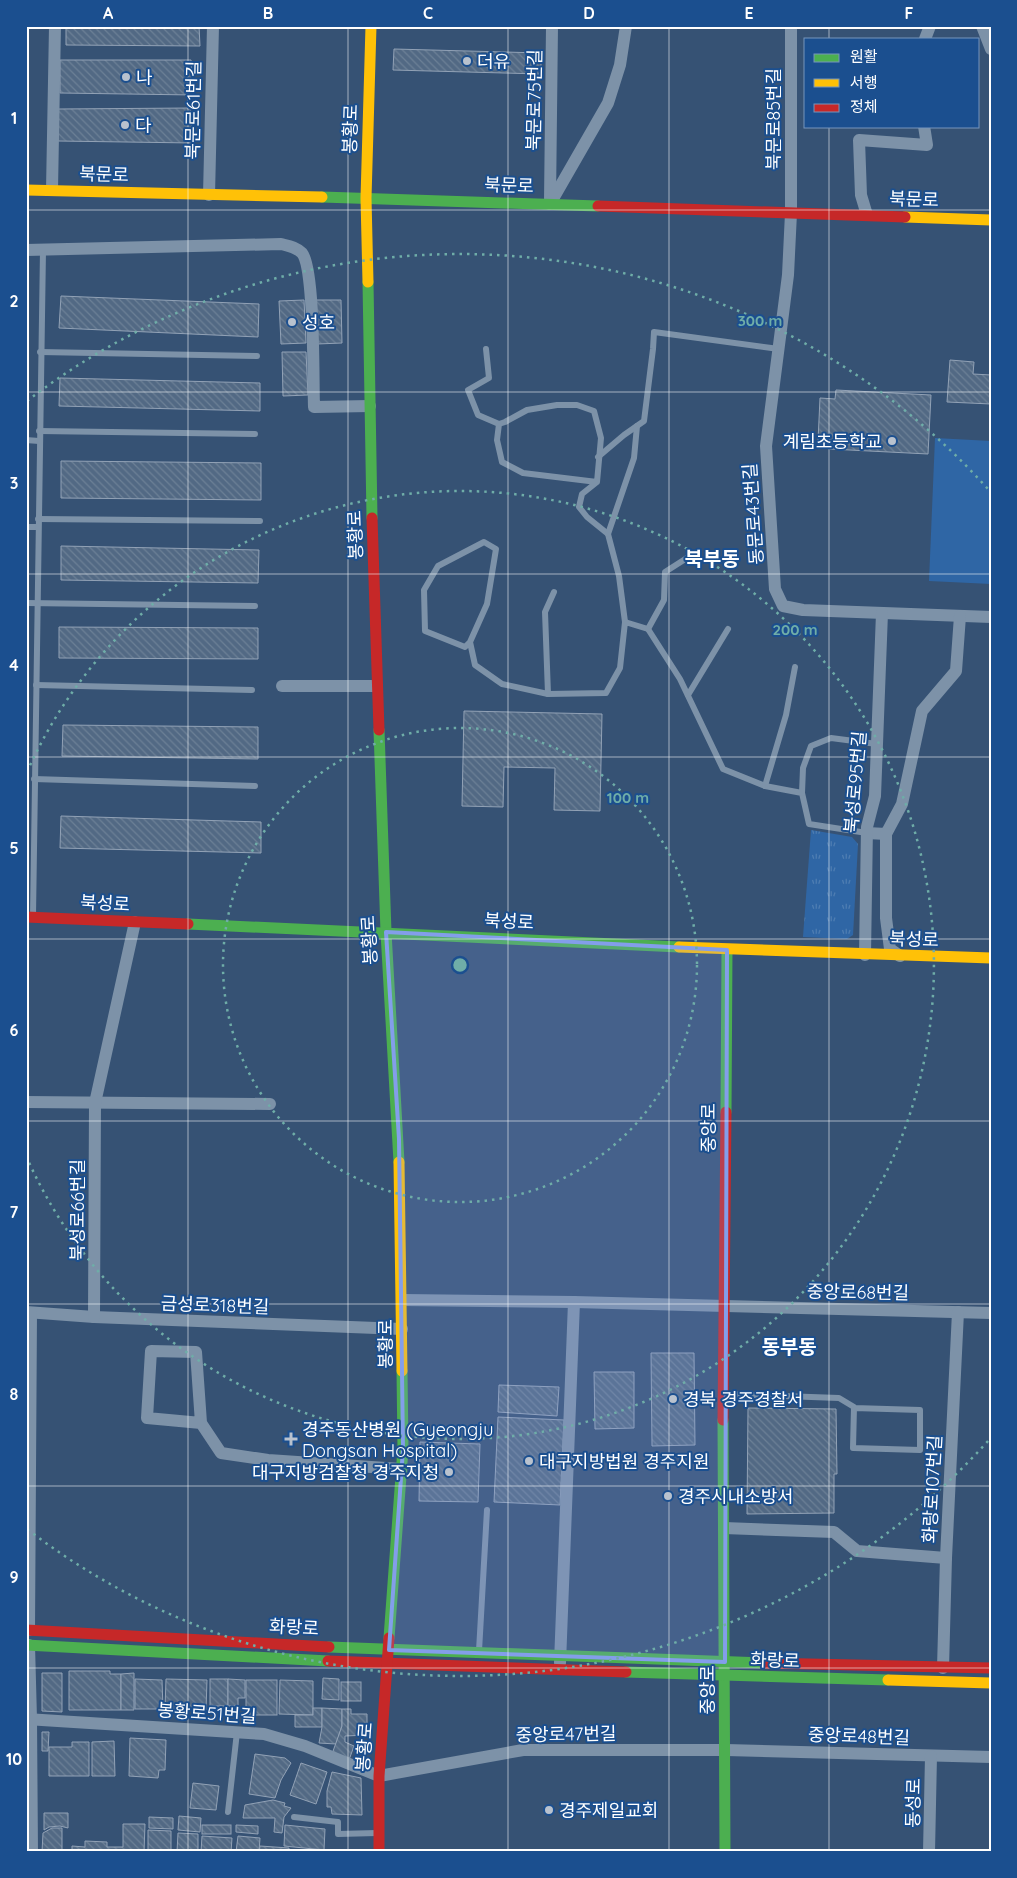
<svg xmlns="http://www.w3.org/2000/svg" width="1017" height="1878" viewBox="0 0 1017 1878" font-family="Quicksand,'Noto Sans KR',sans-serif">
  <defs>
    <pattern id="park-tufts" width="24" height="20" patternUnits="userSpaceOnUse" patternTransform="scale(1.25)"><rect width="24" height="20" fill="#2f66a5"/><path d="M3 7l-1-3M5 7V3M7 7l1-3M15 17l-1-3M17 17v-4M19 17l1-3" fill="none" stroke="#4e7db2"/></pattern>
    <pattern id="building-back-hatch" width="6" height="6" patternUnits="userSpaceOnUse" patternTransform="scale(1.25)"><rect width="6" height="6" fill="#526984"/><path d="M-1 5l2 2M0 0l6 6M5-1l2 2" fill="none" stroke="#6c8096"/></pattern>
  </defs>
  <rect width="100%" height="100%" fill="#365274"/>
  <!-- park -->
  <path fill="url(#park-tufts)" d="M811,830L852,837L858,844L853,935L847,939L803,937Z"/>
  <!-- garden -->
  <path fill="#2f66a5" d="M935,438L991,441V584L929,581Z"/>
  <!-- building -->
  <g fill="url(#building-back-hatch)" stroke="#92a2b6">
    <path d="M66,26H199L200,46L66,45Z"/>
    <path d="M394,49L541,53V74L393,70Z"/>
    <path d="M60,60H191L194,95L60,93Z"/>
    <path d="M190,108L193,143L58,141V109Z"/>
    <path d="M61,296L259,304L258,337L59,328Z"/>
    <path d="M304,300L306,343L281,344L279,301Z"/>
    <path d="M316,300H341L342,343L317,344Z"/>
    <path d="M282,352H306L308,395L283,396Z"/>
    <path d="M950,360L974,362L973,374L991,375V404L947,402Z"/>
    <path d="M60,378L260,383V411L59,406Z"/>
    <path d="M836,390L931,395L928,454L830,449V442L818,441L820,398L835,399Z"/>
    <path d="M61,461L261,463V500L61,498Z"/>
    <path d="M61,546L259,550L258,583L61,580Z"/>
    <path d="M59,627L258,628V659L59,658Z"/>
    <path d="M464,711L602,714L600,811L554,810L555,768L504,767L503,807L462,806Z"/>
    <path d="M63,725L258,727V759L62,756Z"/>
    <path d="M61,816L261,822V853L60,848Z"/>
    <path d="M651,1353H694L695,1445L652,1446Z"/>
    <path d="M594,1372H634V1428L595,1429Z"/>
    <path d="M499,1385L559,1387L557,1416L498,1412Z"/>
    <path d="M748,1408L836,1409L837,1474H834V1513L747,1514Z"/>
    <path d="M498,1417L564,1420L560,1505L494,1502Z"/>
    <path d="M420,1442L480,1444L478,1502L419,1501Z"/>
    <path d="M69,1671H110V1674H121V1710H69Z"/>
    <path d="M42,1673H62V1712L42,1711Z"/>
    <path d="M134,1673V1710H121V1674Z"/>
    <path d="M323,1678L339,1679V1700L322,1699Z"/>
    <path d="M135,1679L162,1680L163,1709H135Z"/>
    <path d="M166,1679L207,1680L206,1710L165,1709Z"/>
    <rect x="210" y="1679" width="18" height="27"/>
    <path d="M228,1679L245,1680V1698H238V1706H228Z"/>
    <rect x="246" y="1680" width="31" height="35"/>
    <path d="M280,1680L313,1681V1715L279,1714Z"/>
    <rect x="341" y="1682" width="20" height="19"/>
    <path d="M313,1708H322V1727H295V1715H313Z"/>
    <path d="M322,1708L342,1709V1726L336,1744L319,1743L322,1727Z"/>
    <path d="M342,1709H351V1714H367V1735L345,1736V1742L354,1746L349,1760L332,1754L342,1726Z"/>
    <path d="M42,1732H49L48,1751H42Z"/>
    <path d="M130,1738L166,1740L165,1770H159L158,1778L129,1776Z"/>
    <path d="M114,1741L115,1776H92V1742Z"/>
    <path d="M72,1742H89V1776H49V1747H72Z"/>
    <path d="M255,1754L285,1758L291,1763L281,1780L275,1798L249,1794Z"/>
    <path d="M301,1763L327,1772L316,1804L290,1795Z"/>
    <path d="M332,1772L361,1778L362,1815L332,1814L331,1807H327V1791Z"/>
    <path d="M193,1783L219,1786L216,1810L190,1808Z"/>
    <path d="M273,1800L285,1803L284,1806L291,1808L284,1817L282,1833L274,1832L275,1818H243L245,1805Z"/>
    <path d="M44,1813H68V1828L60,1826L49,1827L44,1830Z"/>
    <path d="M179,1816L201,1818L200,1832L178,1830Z"/>
    <path d="M149,1817L173,1818V1829L149,1828Z"/>
    <path d="M123,1824H145L144,1852H72V1846L85,1847V1841L107,1842V1847H123Z"/>
    <rect x="202" y="1825" width="29" height="9"/>
    <path d="M236,1825L258,1826V1834L236,1832Z"/>
    <path d="M285,1825L325,1829L324,1850L284,1846Z"/>
    <path d="M52,1828H62V1852H42L43,1833Z"/>
    <path d="M148,1830L171,1831V1852H148Z"/>
    <path d="M178,1833L198,1834V1852H177Z"/>
    <path d="M202,1836L232,1838L231,1852H201Z"/>
    <path d="M238,1836L260,1838L259,1852H236Z"/>
    <path d="M260,1846L289,1848V1852H259Z"/>
  </g>
  <g fill="none" stroke-linecap="round" stroke-linejoin="round">
    <!-- lane -->
    <g stroke="#7d92a8" stroke-width="6">
      <path d="M486,349L489,378L468,390L478,415L499,424"/>
      <path d="M40,352L257,356"/>
      <path d="M39,431L255,434"/>
      <path d="M26,440L39,441"/>
      <path d="M598,457L624,435L644,421L653,349L654,332L779,349"/>
      <path d="M597,482L523,473L502,462L497,440L499,424L505,422L527,410L557,405H577L594,411L601,438L597,482L582,494L579,507L587,517L608,534L619,576L625,622"/>
      <path d="M38,519L260,521"/>
      <path d="M26,527H38"/>
      <path d="M608,534L634,458L637,426"/>
      <path d="M26,603L255,606"/>
      <path d="M648,629L664,600L665,572L690,556"/>
      <path d="M470,642L465,647L425,631L424,590L438,566L484,542L496,549L487,604L470,642L475,665L502,684L548,694L606,693L620,668L625,622L648,629L680,679L723,769L765,786L802,793L809,824L867,833"/>
      <path d="M36,685L252,690"/>
      <path d="M548,694L545,612L554,592"/>
      <path d="M688,695L728,629"/>
      <path d="M34,779L255,786"/>
      <path d="M765,786L786,715L795,667"/>
      <path d="M802,793L803,768L811,746L831,738L877,744"/>
      <path d="M33,916L43,250"/>
      <path d="M724,1394L839,1398L854,1407L853,1448L920,1450V1410L854,1408"/>
      <path d="M479,1651L487,1510"/>
      <path d="M228,1812L237,1732"/>
      <path d="M294,1817L338,1822V1834L377,1833"/>
    </g>
    <!-- street -->
    <g stroke="#7d92a8" stroke-width="12">
      <path d="M791,26V213L788,275L766,446L775,589L783,606L803,610L991,617"/>
      <path d="M982,26L991,49"/>
      <path d="M925,39L930,26"/>
      <path d="M52,190L55,26"/>
      <path d="M209,195L213,26"/>
      <path d="M550,201L552,26"/>
      <path d="M550,204L608,103L620,65L626,26"/>
      <path d="M867,215L861,195L859,140L927,145L924,126"/>
      <path d="M26,250L281,244C289,246 296,247 302,253C315,269 313,381 314,407L370,406"/>
      <path d="M282,686H377"/>
      <path d="M867,833L886,834L902,804L922,711L956,671L960,616"/>
      <path d="M886,834V918L890,949L900,956"/>
      <path d="M865,955L867,827L875,796L882,613"/>
      <path d="M26,1102L270,1104"/>
      <path d="M402,1300L574,1302L991,1313"/>
      <path d="M26,1312L94,1317L402,1329"/>
      <path d="M94,1317L95,1103L135,922"/>
      <path d="M201,1423L196,1352L151,1351L147,1418L201,1423L221,1453L268,1460L401,1469"/>
      <path d="M724,1528L834,1532L857,1551L946,1558"/>
      <path d="M29,1630L31,1313"/>
      <path d="M29,1645L31,1719L32,1852"/>
      <path d="M560,1663L574,1302"/>
      <path d="M943,1668L946,1558L958,1312"/>
      <path d="M26,1719L264,1734L305,1746L379,1776L523,1750H726L991,1757"/>
      <path d="M929,1852L931,1756"/>
    </g>
    <!-- fast -->
    <g stroke="#4caf50" stroke-width="11">
      <path d="M322,197L598,206"/>
      <path d="M368,282L372,518"/>
      <path d="M379,730L386,932L399,1162"/>
      <path d="M188,924L679,947"/>
      <path d="M726,1112L727,950"/>
      <path d="M723,1420L725,1852"/>
      <path d="M389,1638L403,1449L402,1371"/>
      <path d="M26,1645L328,1661"/>
      <path d="M329,1647L764,1663"/>
      <path d="M626,1672L888,1680"/>
    </g>
    <!-- slow -->
    <g stroke="#ffc107" stroke-width="11">
      <path d="M26,190L322,197"/>
      <path d="M905,217L991,220"/>
      <path d="M368,282L366,198L371,26"/>
      <path d="M679,947L991,958"/>
      <path d="M399,1162L402,1371"/>
      <path d="M888,1680L991,1683"/>
    </g>
    <!-- jam -->
    <g stroke="#c62828" stroke-width="11">
      <path d="M598,206L905,217"/>
      <path d="M372,518L379,730"/>
      <path d="M26,917L188,924"/>
      <path d="M723,1420L726,1112"/>
      <path d="M26,1630L329,1647"/>
      <path d="M328,1661L626,1672"/>
      <path d="M764,1663L991,1668"/>
      <path d="M379,1852V1776L389,1638"/>
    </g>
  </g>
  <!-- marked area -->
  <path fill="#839eea" fill-opacity="0.2" stroke="#839eea" stroke-width="4" stroke-linejoin="round" d="M386,932L727,950L725,1662L389,1650L403,1449L399,1139Z"/>
  <!-- grid -->
  <path fill="none" stroke="#fff" stroke-width="1" stroke-opacity="0.55" d="M188,26V1852M348,26V1852M508,26V1852M669,26V1852M829,26V39M829,126V1852M26,210H991M26,392H991M26,574H991M26,757H991M26,939H991M26,1121H991M26,1304H991M26,1486H991M26,1668H991"/>
  <!-- distance rings -->
  <g fill="none" stroke="#6fada8" stroke-width="2.5" stroke-dasharray="2.5 5">
    <circle cx="460" cy="965" r="237"/>
    <path d="M27 772A474 474 0 1 1 27 1158"/>
    <path d="M988 1441A711 711 0 0 1 27 1529M27 401A711 711 0 0 1 988 489"/>
  </g>
  <!-- markers -->
  <g fill="#b9c2ce" stroke="#1b4f8f" stroke-width="2">
    <circle cx="467" cy="61" r="5"/>
    <circle cx="126" cy="77" r="5"/>
    <circle cx="125" cy="125" r="5"/>
    <circle cx="292" cy="322" r="5"/>
    <circle cx="892" cy="441" r="5"/>
    <circle cx="673" cy="1399" r="5"/>
    <path d="M288.5 1431.5h5v5h5v5h-5v5h-5v-5h-5v-5h5z"/>
    <circle cx="529" cy="1461" r="5"/>
    <circle cx="449" cy="1472" r="5"/>
    <circle cx="668" cy="1496" r="5"/>
    <circle cx="549" cy="1810" r="5"/>
  </g>
  <g text-anchor="middle" dominant-baseline="central" stroke-width="4" stroke-linejoin="round" paint-order="stroke">
    <!-- poi labels -->
    <g font-size="18" fill="#fff" stroke="#1b4f8f" text-anchor="start">
      <text x="477" y="61">더유</text>
      <text x="136" y="77">나</text>
      <text x="135" y="125">다</text>
      <text x="302" y="322">성호</text>
      <text x="882" y="441" text-anchor="end">계림초등학교</text>
      <text x="683" y="1399">경북 경주경찰서</text>
      <text x="302" y="1429">경주동산병원 (Gyeongju<tspan x="302" dy="21">Dongsan Hospital)</tspan></text>
      <text x="539" y="1461">대구지방법원 경주지원</text>
      <text x="439" y="1472" text-anchor="end">대구지방검찰청 경주지청</text>
      <text x="678" y="1496">경주시내소방서</text>
      <text x="559" y="1810">경주제일교회</text>
    </g>
    <!-- street labels -->
    <g font-size="18" fill="#fff" stroke="#1b4f8f">
      <text transform="translate(534 100) rotate(-89)">북문로75번길</text>
      <text transform="translate(193 110) rotate(-89)">북문로61번길</text>
      <text transform="translate(773 119) rotate(-90)">북문로85번길</text>
      <text transform="translate(350 129) rotate(-88)">봉황로</text>
      <text transform="translate(104 174) rotate(2)">북문로</text>
      <text transform="translate(509 185) rotate(2)">북문로</text>
      <text transform="translate(914 199) rotate(2)">북문로</text>
      <text transform="translate(753 514) rotate(-94)">동문로43번길</text>
      <text transform="translate(355 535) rotate(-92)">봉황로</text>
      <text transform="translate(855 782) rotate(-85)">북성로95번길</text>
      <text transform="translate(105 903) rotate(3)">북성로</text>
      <text transform="translate(509 921) rotate(3)">북성로</text>
      <text transform="translate(914 939) rotate(2)">북성로</text>
      <text transform="translate(369 940) rotate(-93)">봉황로</text>
      <text transform="translate(708 1128) rotate(-90)">중앙로</text>
      <text transform="translate(77 1210) rotate(-90)">북성로66번길</text>
      <text transform="translate(858 1292) rotate(1)">중앙로68번길</text>
      <text transform="translate(215 1305) rotate(2)">금성로318번길</text>
      <text transform="translate(385 1344) rotate(-90)">봉황로</text>
      <text transform="translate(932 1489) rotate(-87)">화랑로107번길</text>
      <text transform="translate(294 1627) rotate(3)">화랑로</text>
      <text transform="translate(775 1660) rotate(2)">화랑로</text>
      <text transform="translate(707 1690) rotate(-90)">중앙로</text>
      <text transform="translate(207 1713) rotate(4)">봉황로51번길</text>
      <text transform="translate(566 1734) rotate(-1)">중앙로47번길</text>
      <text transform="translate(859 1736) rotate(2)">중앙로48번길</text>
      <text transform="translate(364 1747) rotate(-86)">봉황로</text>
      <text transform="translate(913 1803) rotate(-89)">동성로</text>
    </g>
    <!-- quarter labels -->
    <g font-size="20" font-weight="bold" fill="#fff" stroke="#1b4f8f">
      <text x="712" y="558">북부동</text>
      <text x="789" y="1346">동부동</text>
    </g>
  </g>
  <circle cx="460" cy="965" r="8" fill="#6fada8" stroke="#1b4f8f" stroke-width="2.5"/>
  <g font-size="15" text-anchor="middle" font-weight="bold" fill="#6fada8" stroke="#1b4f8f" stroke-width="4" stroke-linejoin="round" paint-order="stroke">
    <text x="760" y="326">300 m</text>
    <text x="795" y="635">200 m</text>
    <text x="628" y="803">100 m</text>
  </g>
  <!-- border -->
  <rect width="1017" height="1878" fill="none" stroke="#1b4f8f" stroke-width="55"/>
  <!-- legend -->
  <rect x="804" y="38" width="175" height="90" fill="#1b4f8f" stroke="#7695bc"/>
  <rect x="814" y="54" width="25" height="8" fill="#4caf50" stroke="#7695bc"/>
  <text x="850" y="62" font-size="15" fill="#ffffff">원활</text>
  <rect x="814" y="79" width="25" height="8" fill="#ffc107" stroke="#7695bc"/>
  <text x="850" y="88" font-size="15" fill="#ffffff">서행</text>
  <rect x="814" y="104" width="25" height="8" fill="#c62828" stroke="#7695bc"/>
  <text x="850" y="112" font-size="15" fill="#ffffff">정체</text>
  <rect x="28" y="28" width="962" height="1822" fill="none" stroke="#fff" stroke-width="2"/>
  <g font-size="16" text-anchor="middle" font-weight="bold" fill="#fff">
    <text x="108" y="19">A</text>
    <text x="268" y="19">B</text>
    <text x="428" y="19">C</text>
    <text x="589" y="19">D</text>
    <text x="749" y="19">E</text>
    <text x="909" y="19">F</text>
    <text x="14" y="124">1</text>
    <text x="14" y="307">2</text>
    <text x="14" y="489">3</text>
    <text x="14" y="671">4</text>
    <text x="14" y="854">5</text>
    <text x="14" y="1036">6</text>
    <text x="14" y="1218">7</text>
    <text x="14" y="1400">8</text>
    <text x="14" y="1583">9</text>
    <text x="14" y="1765">10</text>
  </g>
</svg>
